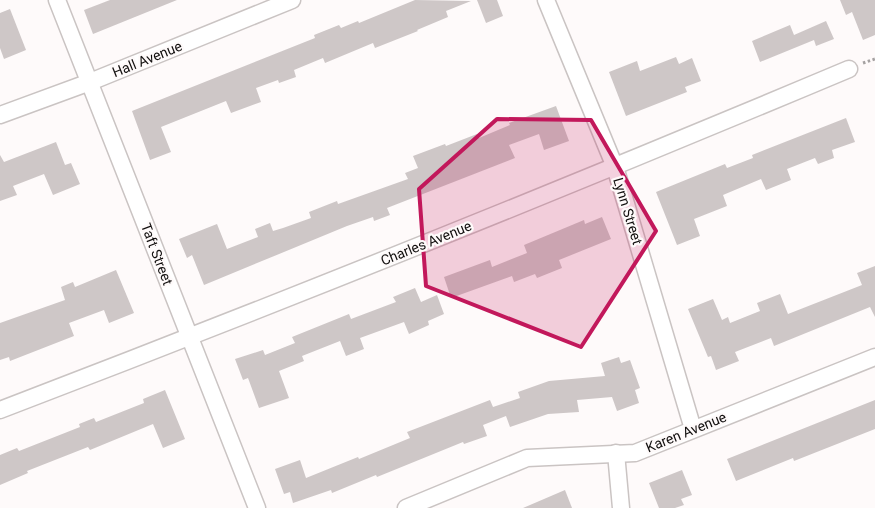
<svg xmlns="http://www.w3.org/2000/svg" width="875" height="508" viewBox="0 0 875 508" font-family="Roboto,sans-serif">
  <rect width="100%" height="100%" fill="#fefafa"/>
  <!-- building -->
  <g fill="#cec7c7">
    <path d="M110,0H177L93,34L84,10Z"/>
    <path d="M415,0L471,1L446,11L448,17L417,30L418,31L375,48L373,43L325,63L323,58L294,70L296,77L279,83L278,80L256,88L261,102L231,113L226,101L161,127L171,152L150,160L132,111L315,38L314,35L339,25L341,28L358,21L359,23Z"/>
    <path d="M477,0H497L503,16L486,23Z"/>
    <path d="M840,0H875V35L863,40L852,12L846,15Z"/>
    <path d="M10,9L26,50L4,59L0,48V13Z"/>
    <path d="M826,21L834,39L816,46L814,40L760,62L752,41L790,25L794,35Z"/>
    <path d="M676,57L679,64L692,58L701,81L685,87L687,92L626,116L609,72L637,61L640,71Z"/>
    <path d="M556,106L569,141L544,150L539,134L509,145L515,158L387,208L390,215L374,221L373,217L347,226L204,285L192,255L187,258L179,239L217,224L227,249L258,237L255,229L270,223L273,231L283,228L311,218L309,212L337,201L338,204L408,179L405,173L418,168L413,156L445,144L446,146L477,134L479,138L510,125L509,123Z"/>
    <path d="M846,118L855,142L832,150L834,158L818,164L815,158L787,169L791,180L766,190L761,179L723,195L727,206L694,219L700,236L677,245L656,192L725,164L727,168L753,158L752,155Z"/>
    <path d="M56,142L65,165L71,163L80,184L53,195L44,174L13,186L17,195L0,201V155L4,162Z"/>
    <path d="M602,217L611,239L559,260L562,268L537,278L535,274L514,282L512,276L451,298L444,277L490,260L492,267L527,253L524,245L584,220L585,224Z"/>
    <path d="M875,266V317L870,307L774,346L771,338L735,352L739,361L716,370L711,356L708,357L688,309L713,299L722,320L728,317L730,323L760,311L757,303L780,294L788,314L862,285L857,273Z"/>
    <path d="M116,270L134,313L109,323L104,310L69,323L74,336L10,361L9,357L0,360V323L65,300L61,287L73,282L75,287Z"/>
    <path d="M415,288L421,302L437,295L444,314L428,321L429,325L409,334L404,322L360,338L364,349L346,356L340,341L302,356L304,361L279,371L289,398L259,408L248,378L243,380L235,359L263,350L265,355L295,343L292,337L349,314L351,319L396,302L393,297Z"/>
    <path d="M619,357L621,363L630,360L640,388L635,390L639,403L617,411L612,397L577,400L579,412L548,414L510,427L506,416L483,425L487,436L464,444L463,442L377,477L376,475L332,493L331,490L293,503L290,492L284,494L275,469L300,460L306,478L358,457L359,459L410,438L407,432L490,400L493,407L520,398L518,392L549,381L605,376L601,363Z"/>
    <path d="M165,390L185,439L163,448L153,424L90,450L88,447L27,471L28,473L0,485V455L17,448L19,451L80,427L79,424L94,418L96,422L144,403L143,399Z"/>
    <path d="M875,400V429L794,461L793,458L736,481L727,459Z"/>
    <path d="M682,470L692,495L681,499L684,505L675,508H659L649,483Z"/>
    <path d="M565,490L572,508H523Z"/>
  </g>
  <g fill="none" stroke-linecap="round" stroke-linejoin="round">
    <defs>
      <g id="minor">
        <path d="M57,0L257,508"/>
        <path d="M546,0L615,167L693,429"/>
        <path d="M0,115L90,82L292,0"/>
        <path d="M0,410C285,301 568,187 849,69"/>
        <path d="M616,453L621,508"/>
        <path d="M406,508L527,458L635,453L875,357"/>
      </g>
    </defs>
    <!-- minor casing -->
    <use href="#minor" stroke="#cac4c3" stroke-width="19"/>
    <!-- path -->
    <path stroke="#a5a2a2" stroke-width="3" stroke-dasharray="2.5 2.5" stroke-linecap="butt" d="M863,63L875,59"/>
    <!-- minor -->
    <use href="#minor" stroke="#fff" stroke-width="16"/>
  </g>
  <!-- marked area -->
  <path fill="#c2185b" fill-opacity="0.2" stroke="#c2185b" stroke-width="4" stroke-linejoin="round" d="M497,119L591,120L656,231L581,347L426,286L419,189Z"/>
  <g text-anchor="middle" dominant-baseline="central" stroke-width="4.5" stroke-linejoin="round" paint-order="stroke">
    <!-- street labels -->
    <g font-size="14" fill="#100e0d" stroke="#fefafa">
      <text transform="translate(147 59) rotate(-22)">Hall Avenue</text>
      <text transform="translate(628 211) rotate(73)">Lynn Street</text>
      <text transform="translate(426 243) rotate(-22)">Charles Avenue</text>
      <text transform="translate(157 254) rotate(69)">Taft Street</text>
      <text transform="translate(686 432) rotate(-22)">Karen Avenue</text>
    </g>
  </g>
</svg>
